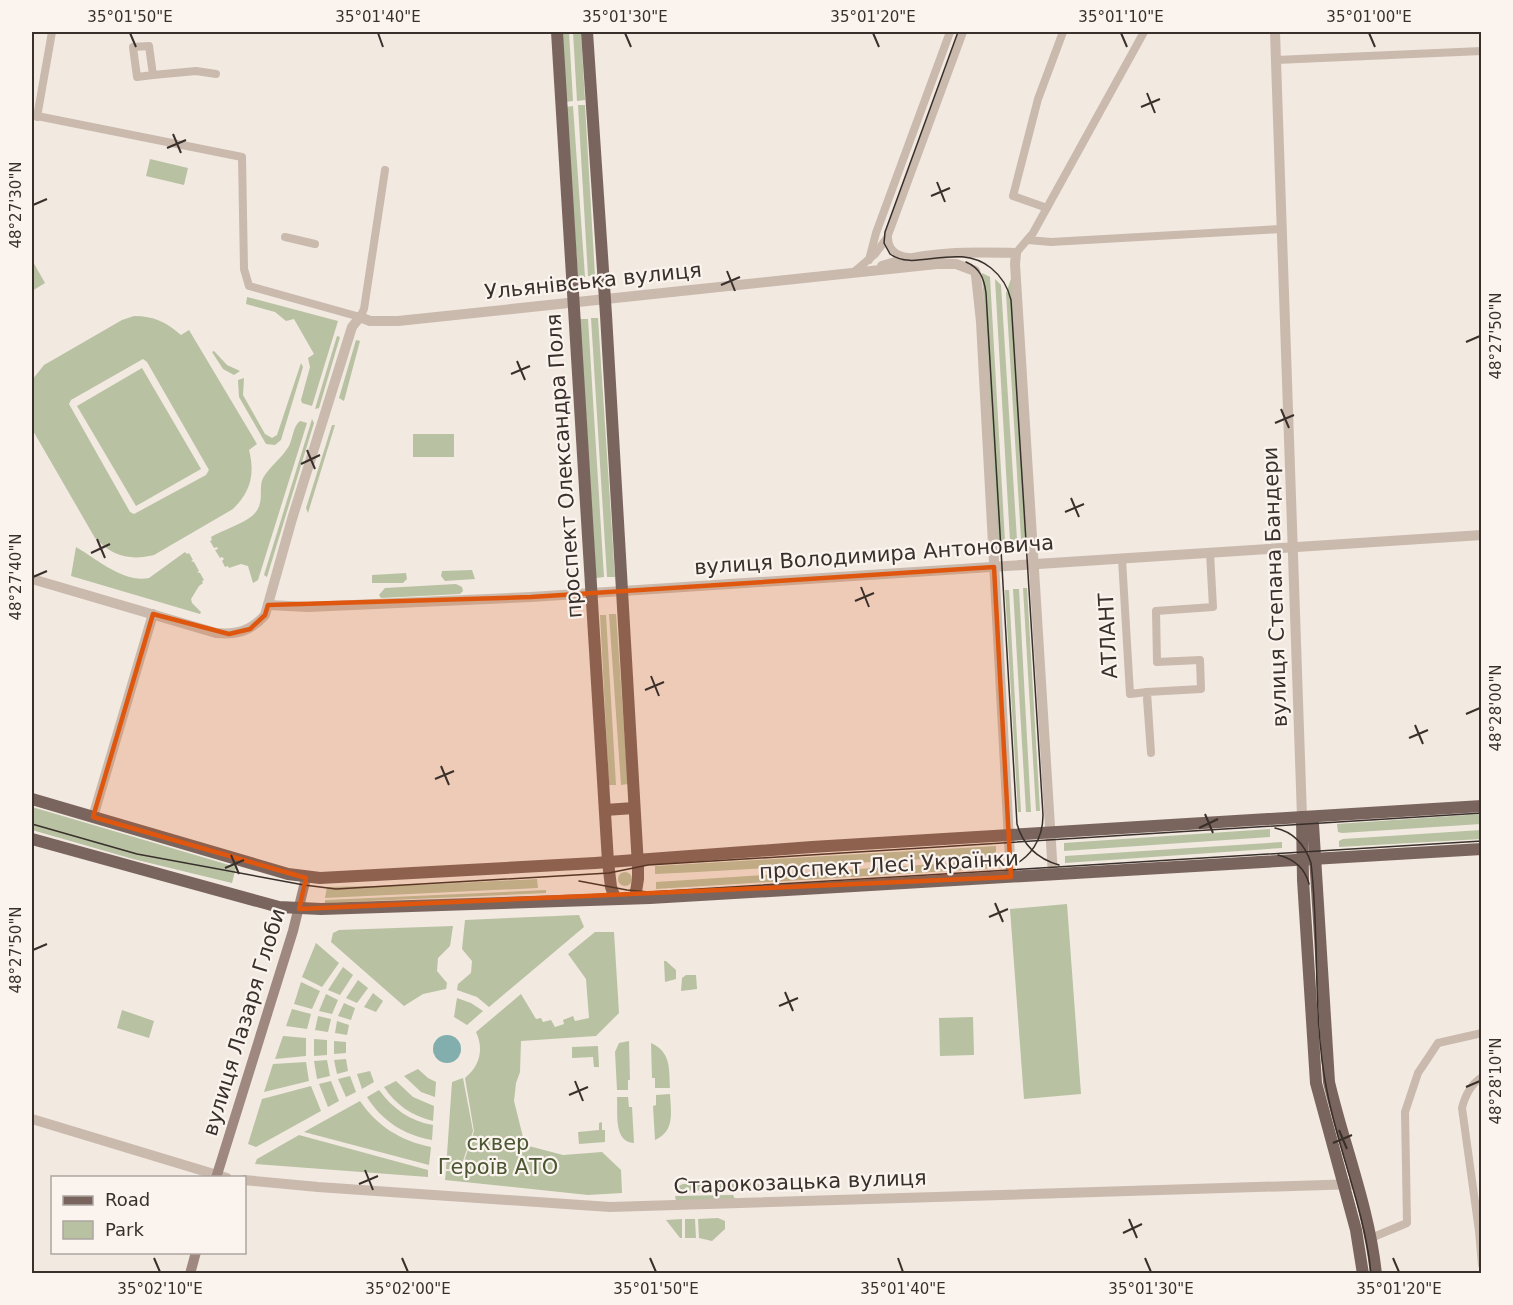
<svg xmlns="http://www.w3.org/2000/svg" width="1513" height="1305" viewBox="0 0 1513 1305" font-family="'DejaVu Sans',sans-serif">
  <rect width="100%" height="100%" fill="#f2e9e1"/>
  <!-- green -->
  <g fill="#b8c1a2" fill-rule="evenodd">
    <path d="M561,32H569L573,101L565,102Z"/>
    <path d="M573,32H581L585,100L577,101Z"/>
    <path d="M578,105H585L595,276H588Z"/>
    <path d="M573,106L585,277H578L566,107Z"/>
    <path d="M150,159L188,168L184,185L146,176Z"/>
    <path d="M32,260L45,283L32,291Z"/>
    <path d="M982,273L990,277L1005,541H997Z"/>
    <path d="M1013,273L1029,539H1021L1006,293Z"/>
    <path d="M995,279L1001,285L1017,540L1010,541Z"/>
    <path d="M247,297L338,321L312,406L302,403L301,400L310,367L308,358L314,354L294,319L286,321L275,312L246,304Z"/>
    <path d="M134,316C154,316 166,322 181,335L189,330L257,444L249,450C255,474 251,491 233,509L154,555C130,561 112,556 95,538L32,429V380L44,365L122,320ZM143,359L147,362L209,470L206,475L134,514L130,512L69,404L71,400Z"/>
    <path d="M591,318H598L615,577H607Z"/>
    <path d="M580,319H588L604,577L596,578Z"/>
    <path d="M337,336L340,337L319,408L315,409Z"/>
    <path d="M356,340L360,341L344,401L339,398Z"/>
    <path d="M214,351L227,365L240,371L234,375L223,369L212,352Z"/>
    <path d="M301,363L303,367L281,440L275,445L266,444L239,397L238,380L244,378L243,395L265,434L272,438L277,435Z"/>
    <path d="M142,368L201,469L136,506L77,406Z"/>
    <path d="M312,419L314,423L267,577L264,575Z"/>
    <path d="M300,421L307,423L258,580L253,583L248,566L241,564L229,568L228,566L225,567L222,561L224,559L222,557L220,558L215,550L218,549L217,547L214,548L210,541L212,540L211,537C223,530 248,522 255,513C265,502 258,488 263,478C270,466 282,458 289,446C293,438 293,426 300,421Z"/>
    <path d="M332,425H335L308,513L306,508Z"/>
    <rect x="413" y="434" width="41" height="23"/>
    <path d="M76,547C97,559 123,583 149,578L185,552L187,554L189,553L193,560L191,561L194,562L199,571L197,572L200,573L204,580L202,581L203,583L199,586L191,599L192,603L201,612L200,614L71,576Z"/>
    <path d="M472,570L475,579L445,581L441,576L442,571Z"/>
    <path d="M406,573L407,579L403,583H372V575Z"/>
    <path d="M456,584L462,587L463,591L460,594L381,598L379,595L385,588Z"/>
    <path d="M1023,588H1027L1040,811H1036Z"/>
    <path d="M1013,589H1019L1031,812H1026Z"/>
    <path d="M1005,590H1009L1021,812H1018Z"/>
    <path d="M609,614H616L628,784L621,785Z"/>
    <path d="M600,615H606L616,785H609Z"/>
    <path d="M32,807L236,867L232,883L133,859L32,830Z"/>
    <path d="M1481,814V824L1342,833L1338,832L1337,824Z"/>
    <path d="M1270,829V837L1064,851V843Z"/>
    <path d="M1481,830V839L1339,847V841L1343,839Z"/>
    <path d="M1282,842V848L1065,863V856Z"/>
    <path d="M996,846V855L697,872L655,874V866Z"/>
    <path d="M997,860V868L656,889V882Z"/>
    <circle cx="625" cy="879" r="7"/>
    <path d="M537,879L538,888L325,898L327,887L418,885Z"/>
    <path d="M546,890V893L325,903V900Z"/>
    <path d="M1067,904L1081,1094L1024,1099L1010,909Z"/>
    <path d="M579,915L584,927L489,1007L477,997L457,990L458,984L471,973L472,961L462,949L465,920Z"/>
    <path d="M453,926L450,946L438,958L437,971L447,983L446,989L423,994L404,1006L331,942L333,933L339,930Z"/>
    <path d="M595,932H614L619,1013L596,1036L521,1041L520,1072L516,1083L514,1101L525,1145L563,1155L602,1152L621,1170L622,1193L588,1195L445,1180L446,1171H461L474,1131L465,1078C480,1066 484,1049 476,1032L521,994L536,1019L541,1018L543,1022L551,1020L555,1027L564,1024L563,1020L573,1016L575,1021L589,1018L586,979L568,954Z"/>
    <path d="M316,943L339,963L322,987L302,977Z"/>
    <path d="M664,961H666L676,970V979L665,982Z"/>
    <path d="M343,967L353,975L340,995L328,990Z"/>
    <path d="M686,975H696L697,989L681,991L682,978Z"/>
    <path d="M358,980L368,988L357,1003L346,998Z"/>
    <path d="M301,982L320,991L312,1009L294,1004Z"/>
    <path d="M373,993L383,1001L376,1012L364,1007Z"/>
    <path d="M326,994L338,1000L332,1014L319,1011Z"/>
    <path d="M457,998L471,1003L483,1011L467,1025L454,1017Z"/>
    <path d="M344,1003L355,1008L351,1020L338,1016Z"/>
    <path d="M292,1009L311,1014L307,1029L286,1026Z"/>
    <path d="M122,1010L154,1021L149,1038L117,1028Z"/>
    <path d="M318,1016L331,1019L328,1032L315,1030Z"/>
    <path d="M973,1017L974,1055L940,1056L939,1018Z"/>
    <path d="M337,1021L349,1025L347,1035L335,1033Z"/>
    <path d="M283,1036L306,1038V1056L275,1059Z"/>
    <path d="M314,1039L327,1040V1055L314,1056Z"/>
    <path d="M334,1041L346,1042V1053L334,1054Z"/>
    <path d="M629,1041L630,1080H628V1090H617L615,1052L619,1043Z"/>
    <path d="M651,1043C671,1052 669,1068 670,1088H655V1078H652Z"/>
    <path d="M598,1046L599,1067H594L593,1057L572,1058V1047Z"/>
    <path d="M346,1059L348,1071L337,1074L334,1060Z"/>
    <path d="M327,1060L330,1076L317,1079L314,1061Z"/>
    <path d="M306,1062L309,1081L264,1092L273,1064Z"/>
    <path d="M418,1069L428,1078L436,1082L435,1097L421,1092L404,1076Z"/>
    <path d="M370,1071L374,1082L362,1089L357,1074Z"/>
    <path d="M350,1076L356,1092L346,1097L338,1079Z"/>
    <path d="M463,1078L473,1131L460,1170L446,1169L452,1082Z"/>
    <path d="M331,1081L339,1101L328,1107L319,1084Z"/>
    <path d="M396,1081L413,1097L434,1106L433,1121C412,1116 396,1105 384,1087Z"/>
    <path d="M311,1086L321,1111L256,1147L248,1144L262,1099Z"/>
    <path d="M379,1090C393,1109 410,1121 433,1125L432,1140C404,1135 382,1121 367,1097Z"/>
    <path d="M670,1094C671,1113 675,1131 655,1140L653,1106L656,1105V1095Z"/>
    <path d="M617,1097H628L629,1107H632L634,1143C613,1142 618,1113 617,1097Z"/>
    <path d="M360,1101C377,1126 401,1141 431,1147L429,1165L304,1132Z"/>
    <path d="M602,1122V1130H605V1142L579,1144L578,1132L599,1130V1123Z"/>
    <path d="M299,1135L428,1170V1177L255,1164L257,1159Z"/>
    <path d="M754,1182L760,1185L761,1189L675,1191L678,1186L683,1184Z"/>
    <path d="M733,1195L735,1199L676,1201L675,1196Z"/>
    <path d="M718,1218L725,1221V1229L712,1241L699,1238L698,1219Z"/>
    <path d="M682,1219V1238H680L666,1220Z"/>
    <path d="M685,1219H695L696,1238H685Z"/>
  </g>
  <!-- water -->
  <circle fill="#82aead" cx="447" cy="1049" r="14"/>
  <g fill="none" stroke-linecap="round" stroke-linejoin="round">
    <!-- minor -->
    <g stroke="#cab9ad" stroke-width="8">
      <path d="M1276,60L1482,51"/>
      <path d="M153,75L137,77L133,47L149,46L153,75L196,71L216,74"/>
      <path d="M32,115L242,157L244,269L249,286L360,317L364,309L385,170"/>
      <path d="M37,117L52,32"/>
      <path d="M1047,208L1013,196L1038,99L1063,32"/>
      <path d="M285,237L315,244"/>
      <path d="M1028,240L1051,242L1281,229"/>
      <path d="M1016,253L1033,233L1144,32"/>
      <path d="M908,257C895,256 887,248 888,235L963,32"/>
      <path d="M869,260L876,233L950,32"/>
      <path d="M854,272L875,254L887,238"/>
      <path d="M1122,559L1130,694L1147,692"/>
      <path d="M1147,699L1151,753L1147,692L1201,689L1200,660L1157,662L1156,611L1213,607L1210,553"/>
      <path d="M1482,1077C1471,1084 1465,1096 1462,1108L1479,1231L1482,1265"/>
      <path d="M1371,1238L1407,1223L1405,1112L1418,1073L1438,1043L1482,1033"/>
    </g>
    <!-- tertiary -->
    <g stroke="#cab9ad" stroke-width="10">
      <path d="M1275,32L1302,817"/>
      <path d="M882,266C926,251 971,252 1016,253L1015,264L1053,875"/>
      <path d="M32,579L216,633C237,635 251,631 265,615L292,519L352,327L360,317L370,321H398L937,264H956L975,271L976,275L981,322L1011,877"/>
      <path d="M268,605L308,607L531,597L1482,535"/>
      <path d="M93,817L153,614"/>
      <path d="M32,1119L227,1178"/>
      <path d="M244,1180L318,1187L610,1207L1357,1184"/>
    </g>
    <!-- secondary -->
    <g stroke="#9e887f" stroke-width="10">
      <path d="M216,1178L293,931L306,878"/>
      <path d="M190,1274L196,1252"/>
    </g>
    <!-- primary -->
    <g stroke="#7a655e" stroke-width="12">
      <path d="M557,32L608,862L611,887L615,898"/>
      <path d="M587,32L606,315L638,866V879L635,898"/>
      <path d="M32,799L288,874L320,878L595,863L812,847L1482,806"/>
      <path d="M605,810L634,808"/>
      <path d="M1302,817L1307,818L1313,824L1329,1082C1344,1146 1369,1208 1376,1274"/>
      <path d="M1302,817L1303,880L1316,1083L1356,1230L1363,1274"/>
      <path d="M32,839L279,907L321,909L650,898L1482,849"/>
    </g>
    <!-- tram -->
    <g stroke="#392f2b" stroke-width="1.5">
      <path d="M958,32L885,232L884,243L890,254C915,273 957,241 991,268C1001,276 1008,287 1011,300L1043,815C1043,839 1031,859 1007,868"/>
      <path d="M966,262C980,268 984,278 986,293L1017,824C1023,845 1038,859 1059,865"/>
      <path d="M32,824L137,854L304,885L336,889L609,873L648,865L1482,813"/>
      <path d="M1275,828C1294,832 1305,845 1311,863C1320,938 1312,1017 1327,1091C1339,1153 1365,1211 1371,1274"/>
      <path d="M1278,855C1294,859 1305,868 1309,884"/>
      <path d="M579,881L627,890L649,892L1482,841"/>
    </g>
  </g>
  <!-- marked area -->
  <path fill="#df570e" fill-opacity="0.2" stroke="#df570e" stroke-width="4.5" stroke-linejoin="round" d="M994,567L1011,877L299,909L306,878L93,817L153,614L229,634L250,629L265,615L268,605L531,597Z"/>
  <!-- ticks -->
  <path fill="none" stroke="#392f2b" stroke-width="2" d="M130,33L136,47M378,33L383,47M625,33L631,47M873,33L879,47M1121,33L1127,47M1369,33L1375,47M1147,93L1155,113M1141,107L1160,99M173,134L181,153M167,148L186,140M937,182L945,202M931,196L950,188M33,205L47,199M727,271L735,291M721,285L740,277M1466,342L1480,336M517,361L525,380M511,374L530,366M1281,409L1289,428M1275,423L1294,415M307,450L315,469M301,464L320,455M1071,498L1079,517M1065,512L1084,504M97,539L105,558M91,553L110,544M33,577L47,571M861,587L869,607M855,601L874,593M651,676L659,696M645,690L664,682M1466,714L1480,708M1415,725L1423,744M1409,738L1428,730M441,766L449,785M435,779L454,771M1205,814L1213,833M1199,828L1218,819M231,855L239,874M225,868L244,860M995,903L1003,922M989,917L1008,909M33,950L47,944M785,992L793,1011M779,1006L798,998M575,1081L583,1101M1466,1087L1480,1081M569,1095L588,1087M1339,1130L1347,1149M1333,1143L1352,1135M365,1170L373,1190M359,1184L378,1176M1129,1219L1137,1238M1123,1233L1142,1224M154,1258L160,1272M402,1258L408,1272M650,1258L656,1272M898,1258L903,1272M1145,1258L1151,1272M1393,1258L1399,1272"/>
  <g text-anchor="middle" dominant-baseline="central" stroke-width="4.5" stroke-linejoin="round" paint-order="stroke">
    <!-- street labels -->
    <g font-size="21" fill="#392f2b" stroke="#faf3ee">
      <text transform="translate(593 281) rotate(-6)">Ульянівська вулиця</text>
      <text transform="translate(564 466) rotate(-94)">проспект Олександра Поля</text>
      <text transform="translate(874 555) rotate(-4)">вулиця Володимира Антоновича</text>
      <text transform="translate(1275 587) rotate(-92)">вулиця Степана Бандери</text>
      <text transform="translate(1108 636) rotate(-93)">АТЛАНТ</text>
      <text transform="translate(889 865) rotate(-3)">проспект Лесі Українки</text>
      <text transform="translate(244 1022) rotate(-73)">вулиця Лазаря Глоби</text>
      <text transform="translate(800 1182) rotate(-2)">Старокозацька вулиця</text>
    </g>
    <!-- park labels -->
    <g font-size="21" fill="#4a5631" stroke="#faf3ee">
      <text x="498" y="1143">сквер<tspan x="498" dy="24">Героїв АТО</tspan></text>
    </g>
  </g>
  <!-- border -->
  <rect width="1513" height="1305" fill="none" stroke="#faf3ee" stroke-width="66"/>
  <!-- legend -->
  <rect x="51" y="1176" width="195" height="78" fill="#faf3ee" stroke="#ada5a0" stroke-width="1.5"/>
  <rect x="63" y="1196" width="30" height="9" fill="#7a655e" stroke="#ada5a0" stroke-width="1.5"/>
  <text x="105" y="1206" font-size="18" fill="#392f2b">Road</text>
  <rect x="63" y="1221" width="30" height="18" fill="#b8c1a2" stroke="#ada5a0" stroke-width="1.5"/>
  <text x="105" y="1236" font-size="18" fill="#392f2b">Park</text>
  <rect x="33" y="33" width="1447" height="1239" fill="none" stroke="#392f2b" stroke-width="2"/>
  <g font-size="15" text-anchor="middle" fill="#392f2b">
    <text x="130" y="22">35°01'50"E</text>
    <text x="378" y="22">35°01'40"E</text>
    <text x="625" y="22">35°01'30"E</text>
    <text x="873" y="22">35°01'20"E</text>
    <text x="1121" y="22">35°01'10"E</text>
    <text x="1369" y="22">35°01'00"E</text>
    <text transform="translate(16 205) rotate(-90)" y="5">48°27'30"N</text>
    <text transform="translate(1496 336) rotate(-90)" y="5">48°27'50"N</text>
    <text transform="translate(16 577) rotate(-90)" y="5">48°27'40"N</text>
    <text transform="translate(1496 708) rotate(-90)" y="5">48°28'00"N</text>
    <text transform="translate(16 950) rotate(-90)" y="5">48°27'50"N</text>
    <text transform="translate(1496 1081) rotate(-90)" y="5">48°28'10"N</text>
    <text x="160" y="1294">35°02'10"E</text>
    <text x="408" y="1294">35°02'00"E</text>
    <text x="656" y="1294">35°01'50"E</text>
    <text x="903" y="1294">35°01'40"E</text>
    <text x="1151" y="1294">35°01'30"E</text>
    <text x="1399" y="1294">35°01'20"E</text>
  </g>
</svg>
